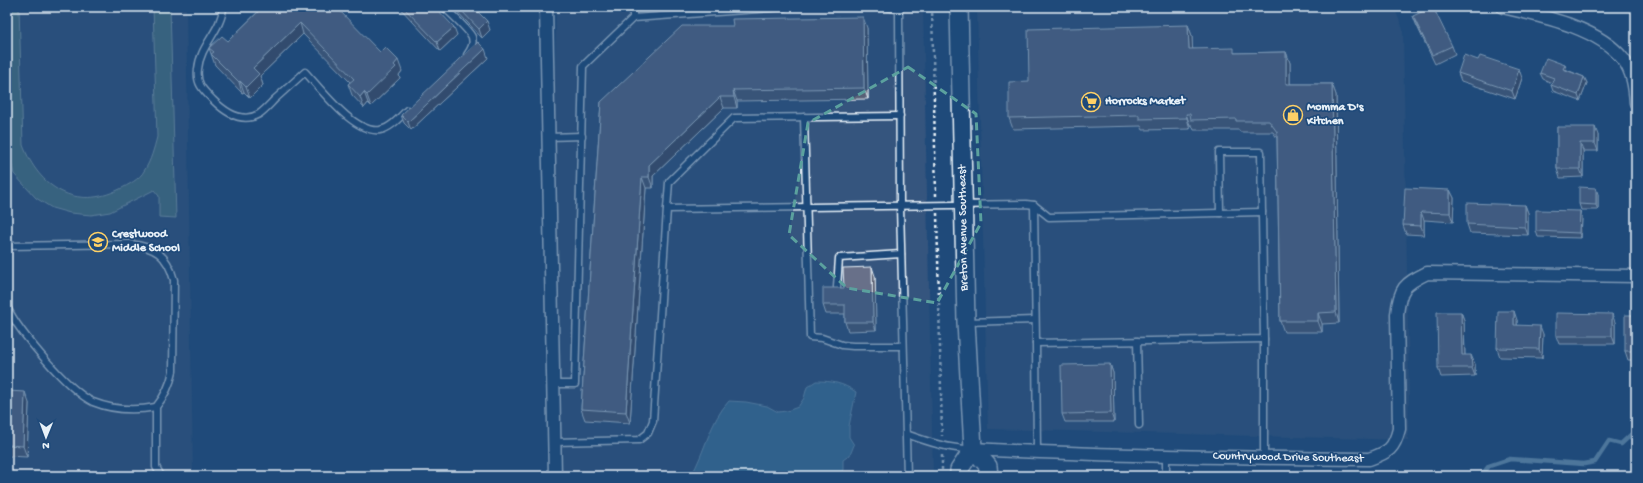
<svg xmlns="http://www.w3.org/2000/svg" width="1643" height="483" viewBox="0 0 1643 483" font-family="'Gochi Hand',sans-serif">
  <rect width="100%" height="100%" fill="#1f4a7a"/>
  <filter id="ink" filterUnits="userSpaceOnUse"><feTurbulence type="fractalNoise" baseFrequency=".025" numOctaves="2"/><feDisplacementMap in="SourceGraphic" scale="8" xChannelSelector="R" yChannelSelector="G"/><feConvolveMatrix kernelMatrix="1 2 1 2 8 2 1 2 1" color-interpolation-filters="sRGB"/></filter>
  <g filter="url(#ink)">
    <!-- built -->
    <g fill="#35557e">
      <path d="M7,7H186L193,476H7Z"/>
      <path d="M556,7H923L933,476H549Z"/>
      <path d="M977,7H1394L1403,29L1409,392L1408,440L988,429Z"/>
    </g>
    <!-- green -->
    <path fill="#567e85" stroke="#9fb8be" d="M7,7H19L23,145C39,188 76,211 120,189C128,185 140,179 144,171C151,161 154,148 157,137L153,7H170L176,218L159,217V196L154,190L110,212L91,215L70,213L52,208L36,198L14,174L7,146Z"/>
    <!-- water -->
    <path fill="#457ca2" stroke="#86abc4" d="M816,381C832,381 843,383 856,392L849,426V437L854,445L850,455L843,460V471L845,476H691C705,452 710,421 729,401L746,402L767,406L778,412L787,411L798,407L804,398L807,387Z"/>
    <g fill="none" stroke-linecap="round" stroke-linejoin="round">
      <!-- stream -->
      <path stroke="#86abc4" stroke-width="4.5" d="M1481,476L1489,466L1510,459L1584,464L1595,462L1609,441L1621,444L1636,430"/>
      <defs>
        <g id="service">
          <path d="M223,7C222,30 200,45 198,69C196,84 203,90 213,100C225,112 242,124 259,114C265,110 270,104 275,99C285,90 295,81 305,72C321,89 354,134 380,130C391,128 400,117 407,110"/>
          <path d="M444,7C450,13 469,30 472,37C474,44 471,49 467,55"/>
          <path d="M633,7V18"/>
          <path d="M887,7L899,10L900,206L907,476"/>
          <path d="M804,117L810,337L822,338L842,345L853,346H903"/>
          <path d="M548,137L582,136"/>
          <path d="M1034,205L1036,343L1264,339L1261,152H1219L1220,213"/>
          <path d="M667,209L669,182L734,118L900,116"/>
          <path d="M7,246L130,244C155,247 167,254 174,280L173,371C170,386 165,396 156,407V467L161,476"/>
          <path d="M837,287L839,258L901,254"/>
          <path d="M7,307C19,332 68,390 93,402C113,410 135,411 156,407"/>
          <path d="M967,322L1035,320"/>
          <path d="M1264,339V459"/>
          <path d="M1137,341L1139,425"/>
          <path d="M1036,343L1037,452"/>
          <path d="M553,384H575L583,66L633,18L785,7"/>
          <path d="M906,434C926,441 948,449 970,449"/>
          <path d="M554,442L639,440L648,433L653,421L667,209L1026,204L1034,205L1049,217L1262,212"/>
          <path d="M1166,476V456"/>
        </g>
        <g id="minor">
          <path d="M546,7L555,476"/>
          <path d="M1503,7C1541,16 1598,27 1623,59C1633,72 1635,88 1636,103"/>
          <path d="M973,449C1105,456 1237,458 1369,459C1389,452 1394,449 1399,429L1397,314C1400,288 1404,284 1427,273L1636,276"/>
        </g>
        <g id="secondary">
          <path d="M959,7L966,322L973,449L959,470V476"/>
          <path d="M973,449L988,466L989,476"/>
        </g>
      </defs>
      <!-- service casing -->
      <use href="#service" stroke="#e8f1f8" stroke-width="9"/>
      <!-- minor casing -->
      <use href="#minor" stroke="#e8f1f8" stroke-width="15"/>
      <!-- secondary casing -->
      <use href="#secondary" stroke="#e8f1f8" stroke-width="20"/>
      <!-- path -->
      <g stroke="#e8f1f8" stroke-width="2.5" stroke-dasharray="3 3" stroke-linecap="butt">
        <path d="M932,7L936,196"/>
        <path d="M937,213L942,436"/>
        <path d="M942,455V470"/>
      </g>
      <!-- service -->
      <use href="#service" stroke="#1f4a7a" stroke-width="6"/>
      <!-- minor -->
      <use href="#minor" stroke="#1f4a7a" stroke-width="12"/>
      <!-- secondary -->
      <use href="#secondary" stroke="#1f4a7a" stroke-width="17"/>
    </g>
    <!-- wall -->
    <g fill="#596076" stroke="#e8f1f8">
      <path d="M263,7L380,52L402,71L399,75L400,78L371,106L368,103L364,108L352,95L348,84L350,82L303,34L260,76L263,85L250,98L244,92L242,93L215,65L209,48L228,41Z"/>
      <path d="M399,7H435L457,35L440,51L400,8Z"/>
      <path d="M453,7H473L490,30L482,38Z"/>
      <path d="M1413,16L1452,46L1455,54L1435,64L1416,24Z"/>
      <path d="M1188,25L1192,36V49L1236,53L1286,52L1290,63V84H1332L1336,95L1339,323L1322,324V332H1284L1280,321L1277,138L1273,132H1240L1239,130H1194L1192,125H1190V129L1143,130L1141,126L1013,129L1009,118L1029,81Z"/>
      <path d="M867,28L868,99L737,101V108H724L653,176V188H646L630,423L585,420L581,409L601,102Z"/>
      <path d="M488,58L411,130L404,123L401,115Z"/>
      <path d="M1478,60L1522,78L1515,99L1461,81L1458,73Z"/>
      <path d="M1567,70L1584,77L1587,83L1580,101L1553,91L1551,85L1552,83L1543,79L1540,73Z"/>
      <path d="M1557,127L1598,135V151H1583V177L1560,178L1557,169Z"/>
      <path d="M1450,190L1454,198L1453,222L1424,220V235L1406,234L1403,225Z"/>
      <path d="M1598,194V210H1581L1579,204Z"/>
      <path d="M1525,205L1528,213V235L1470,233L1467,224Z"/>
      <path d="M1580,211L1582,217L1581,238L1538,237L1536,231Z"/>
      <path d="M875,276L876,330L848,331L845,322V314H826L823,305L844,288Z"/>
      <path d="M1461,312L1464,320L1465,355L1475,364V376L1441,377L1438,368Z"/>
      <path d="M1636,315V360H1628L1625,351Z"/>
      <path d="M1517,320V325L1543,334L1542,358L1500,357L1497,348Z"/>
      <path d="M1615,322V344H1559L1556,336Z"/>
      <path d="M1110,364L1113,373L1114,422H1065L1062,414Z"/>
      <path d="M7,386L10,391L29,403L27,457L7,456Z"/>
    </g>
    <!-- shaded-wall -->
    <g fill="#484e60" stroke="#e8f1f8">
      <path d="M863,17L867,28L868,99L864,88Z"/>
      <path d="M487,21L490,30L482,38L479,29Z"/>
      <path d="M300,23L303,34L260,76L263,85L250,98L246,87L253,68Z"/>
      <path d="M1188,25L1192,36L1193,60L1189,49Z"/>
      <path d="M454,27L457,35L440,51L437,42Z"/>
      <path d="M485,49L488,58L411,130L408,122Z"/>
      <path d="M1286,52L1290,63V95L1286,84Z"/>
      <path d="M398,60L402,71L399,75L400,78L371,106L367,95Z"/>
      <path d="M1565,65L1567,70L1563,69Z"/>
      <path d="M1519,69L1522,78L1515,99L1512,91Z"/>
      <path d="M1584,77L1587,83L1580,101L1578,95Z"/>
      <path d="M240,81L244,92L242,93L239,82Z"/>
      <path d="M1332,84L1336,95L1339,323L1336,312Z"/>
      <path d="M733,90L737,101V108L734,97Z"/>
      <path d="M364,92L368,103L364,108L360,97Z"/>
      <path d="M720,97L724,108L653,176V188L649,177V165Z"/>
      <path d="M1186,114L1190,125V129L1187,118Z"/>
      <path d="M1595,127L1598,135V151L1595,143Z"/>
      <path d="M1580,143L1583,151V177L1580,169Z"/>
      <path d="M642,177L646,188L630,423L626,412Z"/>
      <path d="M1596,188L1598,194V210L1596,205Z"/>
      <path d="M1450,190L1454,198L1453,222L1450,213Z"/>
      <path d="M1525,205L1528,213V235L1525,227Z"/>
      <path d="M1580,211L1582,217L1581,238L1579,233Z"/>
      <path d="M1421,212L1424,220V235L1421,226Z"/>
      <path d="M872,267L875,276L876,330L873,322Z"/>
      <path d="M1514,311L1517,320V333L1514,325Z"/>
      <path d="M1461,312L1464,320L1465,364L1462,355Z"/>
      <path d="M1318,313L1322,324V332L1318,321Z"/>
      <path d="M1612,314L1615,322V344L1612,336Z"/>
      <path d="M1540,326L1543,334L1542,358L1539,349Z"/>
      <path d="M1471,355L1475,364V376L1472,368Z"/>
      <path d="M1110,364L1113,373L1114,422L1111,413Z"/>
      <path d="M25,392L29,403L27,457L23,446Z"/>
      <path d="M9,469L11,476H7V471Z"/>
    </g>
    <!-- building -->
    <g fill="#677089" stroke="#e8f1f8">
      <path d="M263,7H336L380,52L385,47L398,60L394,65L396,67L367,95L364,92L360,97L348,84L354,79L300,23L253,68L259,74L246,87L240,81L239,82L211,54L214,52L209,48L222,36L228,41Z"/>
      <path d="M403,7H435L454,27L437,42Z"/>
      <path d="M458,7H473L487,21L479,29Z"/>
      <path d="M1432,7H1433L1452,46L1432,55L1413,16Z"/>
      <path d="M863,17L864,88L733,90L734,97H720L649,165V177H642L626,412L581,409L601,102L682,26H733L732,19Z"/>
      <path d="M1188,25L1189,49L1234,48V53L1286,52V84H1332L1336,312L1318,313V321H1280L1277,132L1269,121H1236V119L1191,120L1190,114H1186L1187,118L1139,119V115L1009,118V82L1029,81L1028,29Z"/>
      <path d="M478,42L485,49L408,122L401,115Z"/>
      <path d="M1464,55L1478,60L1480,56L1519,69L1512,91L1458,73Z"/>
      <path d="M1546,58L1565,65L1563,69L1584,77L1578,95L1551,85L1554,78L1540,73Z"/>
      <path d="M1557,127H1595V143H1580V169H1557Z"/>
      <path d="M1579,187L1596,188V205L1579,204Z"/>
      <path d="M1405,188L1450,190V213L1421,212V226L1403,225Z"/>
      <path d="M1467,203L1525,205V227L1467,224Z"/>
      <path d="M1536,210L1580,211L1579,233L1536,231Z"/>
      <path d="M872,267L873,322H845V305H823V288H844L843,268Z"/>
      <path d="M1498,311H1514V325L1540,326L1539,349L1497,348Z"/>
      <path d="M1437,312H1461L1462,355H1471L1472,368H1438Z"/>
      <path d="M1556,313L1612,314V336H1556Z"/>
      <rect x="1625" y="315" width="11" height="36"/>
      <path d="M1110,364L1111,413L1062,414L1061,365Z"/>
      <path d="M7,386L8,387V391L25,392L23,446L7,445Z"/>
    </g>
  </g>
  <!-- marked area -->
  <path d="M0 0H1643V483H0ZM908,67L976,114L981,223L937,303L847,288L789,235L808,123Z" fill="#1f4a7a" fill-opacity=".55" fill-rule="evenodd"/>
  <path fill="none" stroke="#5ba19e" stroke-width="3" stroke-dasharray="8 5" stroke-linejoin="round" d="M908,67L976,114L981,223L937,303L847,288L789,235L808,123Z"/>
  <!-- icons -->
  <defs>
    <symbol id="supermarket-ring" viewBox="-11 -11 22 22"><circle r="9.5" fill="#1f4a7a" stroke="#ffd166" stroke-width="1.5"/><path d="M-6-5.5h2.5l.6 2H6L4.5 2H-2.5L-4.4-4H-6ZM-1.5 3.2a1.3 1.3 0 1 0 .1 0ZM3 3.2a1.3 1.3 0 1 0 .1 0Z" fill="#ffd166"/></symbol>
    <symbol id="shop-ring" viewBox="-11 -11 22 22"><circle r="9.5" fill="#1f4a7a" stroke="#ffd166" stroke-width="1.5"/><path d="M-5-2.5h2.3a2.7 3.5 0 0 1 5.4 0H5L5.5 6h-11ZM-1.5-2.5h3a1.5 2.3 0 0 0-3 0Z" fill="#ffd166"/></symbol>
    <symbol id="school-ring" viewBox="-11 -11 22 22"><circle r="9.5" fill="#1f4a7a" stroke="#ffd166" stroke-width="1.5"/><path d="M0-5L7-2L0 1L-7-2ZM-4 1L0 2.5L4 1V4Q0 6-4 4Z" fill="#ffd166"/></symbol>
  </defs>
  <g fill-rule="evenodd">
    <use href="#supermarket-ring" x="1080" y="91" width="22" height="22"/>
    <use href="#shop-ring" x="1282" y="104" width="22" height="22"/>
    <use href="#school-ring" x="87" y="231" width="22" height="22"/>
  </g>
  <g text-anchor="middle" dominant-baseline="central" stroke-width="3.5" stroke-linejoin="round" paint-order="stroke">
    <!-- poi labels -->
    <g font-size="12" font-weight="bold" fill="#e8f1f8" stroke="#1f4a7a" text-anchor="start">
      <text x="1105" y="102">Horrocks Market</text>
      <text x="1307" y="108">Momma D's<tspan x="1307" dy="14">Kitchen</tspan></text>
      <text x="112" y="235">Crestwood<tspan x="112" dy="14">Middle School</tspan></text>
    </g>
    <!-- street labels -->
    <g font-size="12" fill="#e8f1f8" stroke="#1f4a7a">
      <text transform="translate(964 228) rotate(-91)">Breton Avenue Southeast</text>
      <text transform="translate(1288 458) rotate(1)">Countrywood Drive Southeast</text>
    </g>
  </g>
  <!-- margin -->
  <rect width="1643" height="483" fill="none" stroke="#1f4a7a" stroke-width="24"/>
  <rect x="12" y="12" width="1619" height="459" fill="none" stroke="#e8f1f8" stroke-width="1.5" filter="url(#ink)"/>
  <!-- north arrow -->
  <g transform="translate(46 437) rotate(181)" stroke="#1f4a7a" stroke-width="3" paint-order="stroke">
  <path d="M0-3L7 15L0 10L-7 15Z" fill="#e8f1f8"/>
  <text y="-6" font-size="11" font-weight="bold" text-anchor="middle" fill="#e8f1f8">N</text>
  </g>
</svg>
